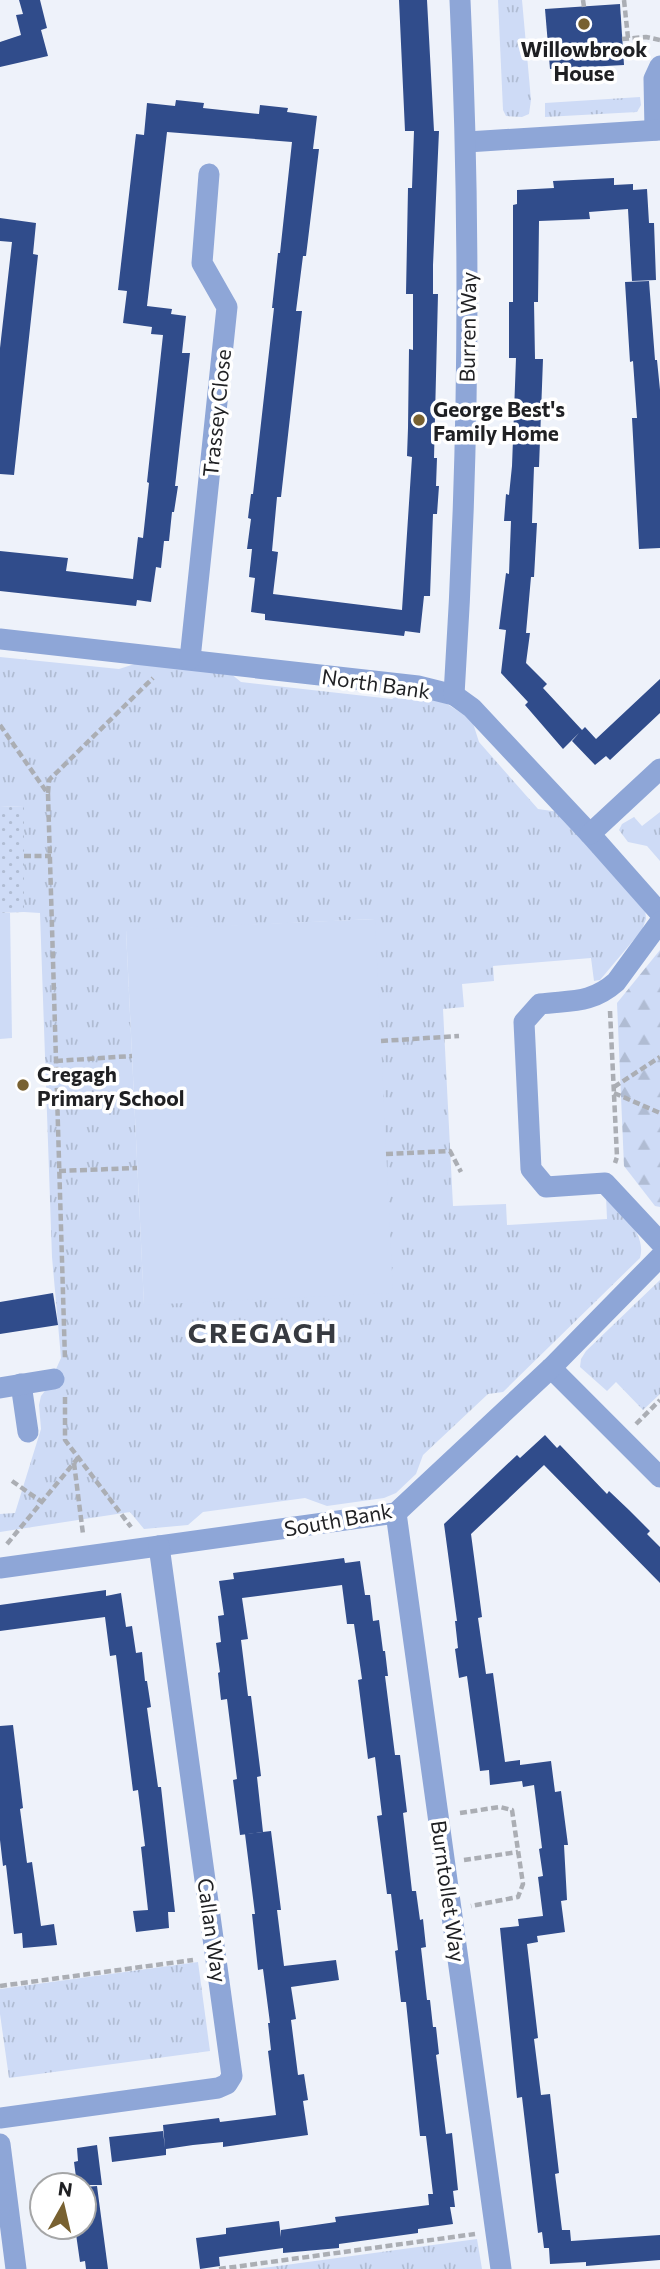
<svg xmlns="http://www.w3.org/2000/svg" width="660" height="2269" viewBox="0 0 660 2269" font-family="Commissioner,sans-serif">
  <defs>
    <pattern id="grass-tufts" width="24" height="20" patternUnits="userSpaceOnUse" patternTransform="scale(1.75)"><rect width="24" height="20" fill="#cedbf6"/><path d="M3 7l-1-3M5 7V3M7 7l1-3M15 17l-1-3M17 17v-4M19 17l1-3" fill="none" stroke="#b0bcd3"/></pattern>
    <pattern id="forest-firs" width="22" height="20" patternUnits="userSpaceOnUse" patternTransform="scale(1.75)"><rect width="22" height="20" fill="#cedbf6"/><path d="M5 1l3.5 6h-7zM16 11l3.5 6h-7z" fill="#b0bcd3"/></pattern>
    <pattern id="park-dots" width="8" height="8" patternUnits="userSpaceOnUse" patternTransform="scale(1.75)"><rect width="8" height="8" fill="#cedbf6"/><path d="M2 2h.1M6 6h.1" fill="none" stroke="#b0bcd3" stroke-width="1.8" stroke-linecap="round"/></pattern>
  </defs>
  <rect width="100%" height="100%" fill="#eef2fa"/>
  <!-- grass -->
  <g fill="url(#grass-tufts)" fill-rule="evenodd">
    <path d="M498,0H522L531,100L529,114L522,117L506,116L503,110Z"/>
    <path d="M640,97L641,105L637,112L545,117V103Z"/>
    <path d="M0,657L119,669L144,661L225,669L241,682L392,699L409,690L441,700L472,720L479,742L538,809L559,812L645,908L646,919L642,930L600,980L594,981L591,958L493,966L494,981L462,984L464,1007L443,1009L453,1206L506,1204L507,1225L607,1219L606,1196C621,1214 647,1233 640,1258L503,1392L488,1394L423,1455L416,1474L396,1493L384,1498L327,1506L305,1498L203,1512L188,1525L144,1529L130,1512L0,1532V1514L15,1513L41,1429L39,1405L41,1396L48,1387L61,1358L52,1257L40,913L24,912V807L0,806ZM375,919L144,1304L126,931Z"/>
    <path d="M660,812V861L647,846L628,842L619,830L622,824L634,817L642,826Z"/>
    <path d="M660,1280V1394L643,1410L616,1382L607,1391L580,1367L581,1359L586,1351Z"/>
    <path d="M198,1962L210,2051L9,2078L0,2014V1989Z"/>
    <path d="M477,2239L482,2269H256Z"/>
  </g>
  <!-- forest -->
  <path fill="url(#forest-firs)" d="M660,950V1207L655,1206L624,1166L617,1003Z"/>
  <!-- park -->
  <path fill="url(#park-dots)" d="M0,806L24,807V912L0,913Z"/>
  <!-- garden -->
  <g fill="#cedbf6">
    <path d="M0,913H10L12,1038L0,1039Z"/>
    <path d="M375,919L393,1293L144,1305L126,930Z"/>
  </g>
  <!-- building -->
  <g fill="#304c8b">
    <path d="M19,0H40L47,28L41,30L48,56L0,67V42L21,35L16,15L23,14Z"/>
    <path d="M399,0H427L434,131H439L433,265V294H438L434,458H437L436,486H439L437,514H433L430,596H424L420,633L405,631L404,636L265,620V614L251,612L255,578L249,577L252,549H247L251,519L248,518L251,494H253L274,308H272L278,253H280L292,142L167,132L147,306L172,309L171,314L186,316L182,353H190L175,486H178L174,512H172L169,541H164L161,568L156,567L151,602L137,600L136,606L0,591V551L68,558L66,571L133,579L138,537L143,538L149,483L147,482L163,335L151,334L152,327L123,323L127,291L118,290L136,134L144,135L147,103L175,106L176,100L204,103L203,108L259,114L260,105L288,108L287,112L317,116L313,149H319L306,256H303L296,311H302L281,497H277L272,551L278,552L273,594L402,610L412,457L407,456L408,428L409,349L413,350V294H406L408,188H412L414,131H405Z"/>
    <path d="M620,4L624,65L550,69L545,9Z"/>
    <path d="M614,178V185L633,184V190L647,189L649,223H654L656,280L632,281L628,209L589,212L590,219L539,221L538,302H534L535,359H543L539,467H534L532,523H537L534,577H531L526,633H530L526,663L547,684L543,688L582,730L585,727L596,739L660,679V713L610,760L606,756L595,765L572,741L579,733L563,749L525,705L528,702L501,673L506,630L499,629L506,573L509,574L511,521H504L506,494L509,495L512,466L516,358H509V302H513V205L517,204V190L554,188L553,181Z"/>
    <path d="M0,218L36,223L33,254L38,255L14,475L0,474V348L12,242L0,241Z"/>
    <path d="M649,281L655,360H657L660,390V548L639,549L632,418H637L633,361L630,362L625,282Z"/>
    <path d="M53,1293L58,1325L0,1334V1302Z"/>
    <path d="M545,1435L557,1448L560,1445L607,1494L609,1491L629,1510L650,1531L647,1534L660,1547V1583L544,1465L471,1534L482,1617L478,1618L486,1674L493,1673L505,1762L520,1760V1765L551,1761L555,1792L561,1791L568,1845H564L567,1900L561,1901L565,1932L537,1936L538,1942L527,1944L538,2038L534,2039L541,2095L550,2094L553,2121L559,2173L555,2174L562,2230H570L571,2241L660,2235V2260L586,2266V2262L550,2264L549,2248H544L542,2232L538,2233L522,2097L517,2098L500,1928L519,1926L518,1919L543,1916L538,1877L543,1876L539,1849L542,1848L534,1785L523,1787L522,1781L490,1785L489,1770L480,1771L467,1676L459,1678L455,1649L458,1648L455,1621H457L444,1524L517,1455L520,1458Z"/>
    <path d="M344,1558L345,1563L360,1561L365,1595H370L373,1621L379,1620L383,1651H385L388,1676H385L395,1755H400L407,1812L403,1813L412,1891H416L420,1920L423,1919L426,1947L421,1948L427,2000H430L433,2027H436L439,2054L436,2055L446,2134L452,2133L455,2161L458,2190L453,2191L455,2207H450L453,2224L418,2229V2233L339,2244V2248L283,2253V2248L219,2257L220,2266L200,2269L196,2238L226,2234V2228L279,2221L281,2237V2230L336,2222L335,2217L429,2205L428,2194H433L426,2136H420L406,2002H401L395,1951L398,1950L391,1894H387L377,1816L382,1815L375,1757L368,1759L358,1680L362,1679L354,1624H347L342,1585L242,1598L248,1639L241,1640L248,1696H251L261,1776L257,1777L263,1832L240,1835L233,1780L237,1779L227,1699L221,1700L218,1673L220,1672L216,1643L221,1642L218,1616L224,1615L219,1581L234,1579L233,1573Z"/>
    <path d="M106,1590V1596L121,1593L126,1627L132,1626L136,1653L142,1652L145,1681H147L151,1707L147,1708L158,1787H161L175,1912H168L169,1928L136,1932L133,1911L148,1910L141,1847L145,1846L138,1790L133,1791L116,1655L110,1656L105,1617L0,1631V1605Z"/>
    <path d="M13,1725L23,1808L20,1809L27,1863L32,1862L41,1926L54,1924L57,1945L23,1948L22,1933L14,1934L6,1865L3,1866L0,1840V1726Z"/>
    <path d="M271,1831L281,1910H277L284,1966L336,1960L339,1980L291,1987L296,2019L291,2020L298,2075L304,2074L308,2100L303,2101L308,2135L223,2147V2142L193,2145L166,2149V2155L112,2162L109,2137L163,2131L165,2148L163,2125L219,2118L220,2122L276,2115L268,2051L271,2050L268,2023H270L263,1969L258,1970L252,1914H255L245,1834Z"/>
    <path d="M97,2145L102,2185H77L74,2162L78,2161L77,2148Z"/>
    <path d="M97,2186L108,2269H86L85,2261L80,2262L76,2234H79L78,2227H84V2187Z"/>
  </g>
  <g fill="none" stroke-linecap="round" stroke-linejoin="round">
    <!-- path -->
    <g stroke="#abaeb4" stroke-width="4.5" stroke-dasharray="7 3.5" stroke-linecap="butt">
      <path d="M583,0L584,7"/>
      <path d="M624,0L628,38"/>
      <path d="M622,39L646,37L660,40"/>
      <path d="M0,725L48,794L65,1360"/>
      <path d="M48,793L49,780L153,678"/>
      <path d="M24,856H51"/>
      <path d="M610,1011L617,1157L615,1163"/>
      <path d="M381,1041L459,1036"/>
      <path d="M56,1061L132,1056"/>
      <path d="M614,1087L660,1057"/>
      <path d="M614,1093L660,1113"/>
      <path d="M386,1154L450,1151L461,1172"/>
      <path d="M59,1171L137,1168"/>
      <path d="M65,1397V1440L131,1527"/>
      <path d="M636,1424L660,1400"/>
      <path d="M74,1463L83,1534"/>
      <path d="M12,1481L42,1502"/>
      <path d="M7,1544L78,1458"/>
      <path d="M460,1813L500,1807L512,1810L523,1884L518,1897L471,1906"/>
      <path d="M464,1860L518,1852"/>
      <path d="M0,1986L193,1960"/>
      <path d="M219,2269L475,2234"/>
    </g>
    <!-- minor -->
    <g stroke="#8ea6d7" stroke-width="21">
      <path d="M655,130L654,79L660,66"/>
      <path d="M467,142L660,130"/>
      <path d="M0,639L418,686L454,695L472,708L590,834L660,913"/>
      <path d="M190,659L227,307L202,263L209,174"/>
      <path d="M454,695C469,463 471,232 460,0"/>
      <path d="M590,834L660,769"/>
      <path d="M660,922L616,982C591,1004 571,1000 540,1004L524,1022L531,1169L546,1187L605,1183L660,1242"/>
      <path d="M551,1368L660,1477"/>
      <path d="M21,1384L28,1432"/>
      <path d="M0,1388L54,1379"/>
      <path d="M396,1513L501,2269"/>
      <path d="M0,1568L396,1513L551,1368L660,1257"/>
      <path d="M0,2118L218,2088L227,2084L232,2076L159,1546"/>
      <path d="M0,2144L16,2269"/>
    </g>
  </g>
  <!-- markers -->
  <g fill="#786131" stroke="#fff" stroke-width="2.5">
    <circle cx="584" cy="24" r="7"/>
    <circle cx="419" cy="420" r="7"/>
    <circle cx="23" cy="1085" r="7"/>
  </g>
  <g text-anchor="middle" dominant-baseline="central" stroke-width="7" stroke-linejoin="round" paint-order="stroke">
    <!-- poi labels -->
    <g font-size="21" font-weight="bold" fill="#1f2023" stroke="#fff" text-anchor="start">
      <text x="584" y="48" text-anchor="middle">Willowbrook<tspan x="584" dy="24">House</tspan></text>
      <text x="433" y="408">George Best's<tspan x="433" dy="24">Family Home</tspan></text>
      <text x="37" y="1073">Cregagh<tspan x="37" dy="24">Primary School</tspan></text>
    </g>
    <!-- street labels -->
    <g font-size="21" fill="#1f2023" stroke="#fff">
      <text transform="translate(467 327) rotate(-89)">Burren Way</text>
      <text transform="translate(216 413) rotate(-84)">Trassey Close</text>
      <text transform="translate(376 683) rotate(8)">North Bank</text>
      <text transform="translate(338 1519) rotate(-10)">South Bank</text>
      <text transform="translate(449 1891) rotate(82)">Burntollet Way</text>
      <text transform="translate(213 1930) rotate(82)">Callan Way</text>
    </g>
    <!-- district labels -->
    <g font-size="28" font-weight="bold" letter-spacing="2" fill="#373a40" stroke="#fff">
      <text x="263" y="1332">CREGAGH</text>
    </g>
  </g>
  <!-- north arrow -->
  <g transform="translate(63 2206) rotate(8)"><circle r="33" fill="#ffffff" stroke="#a5a6a7" stroke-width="2"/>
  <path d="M0-5L12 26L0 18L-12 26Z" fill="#786131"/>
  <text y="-10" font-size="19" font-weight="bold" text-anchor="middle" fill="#1f2023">N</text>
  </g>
</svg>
